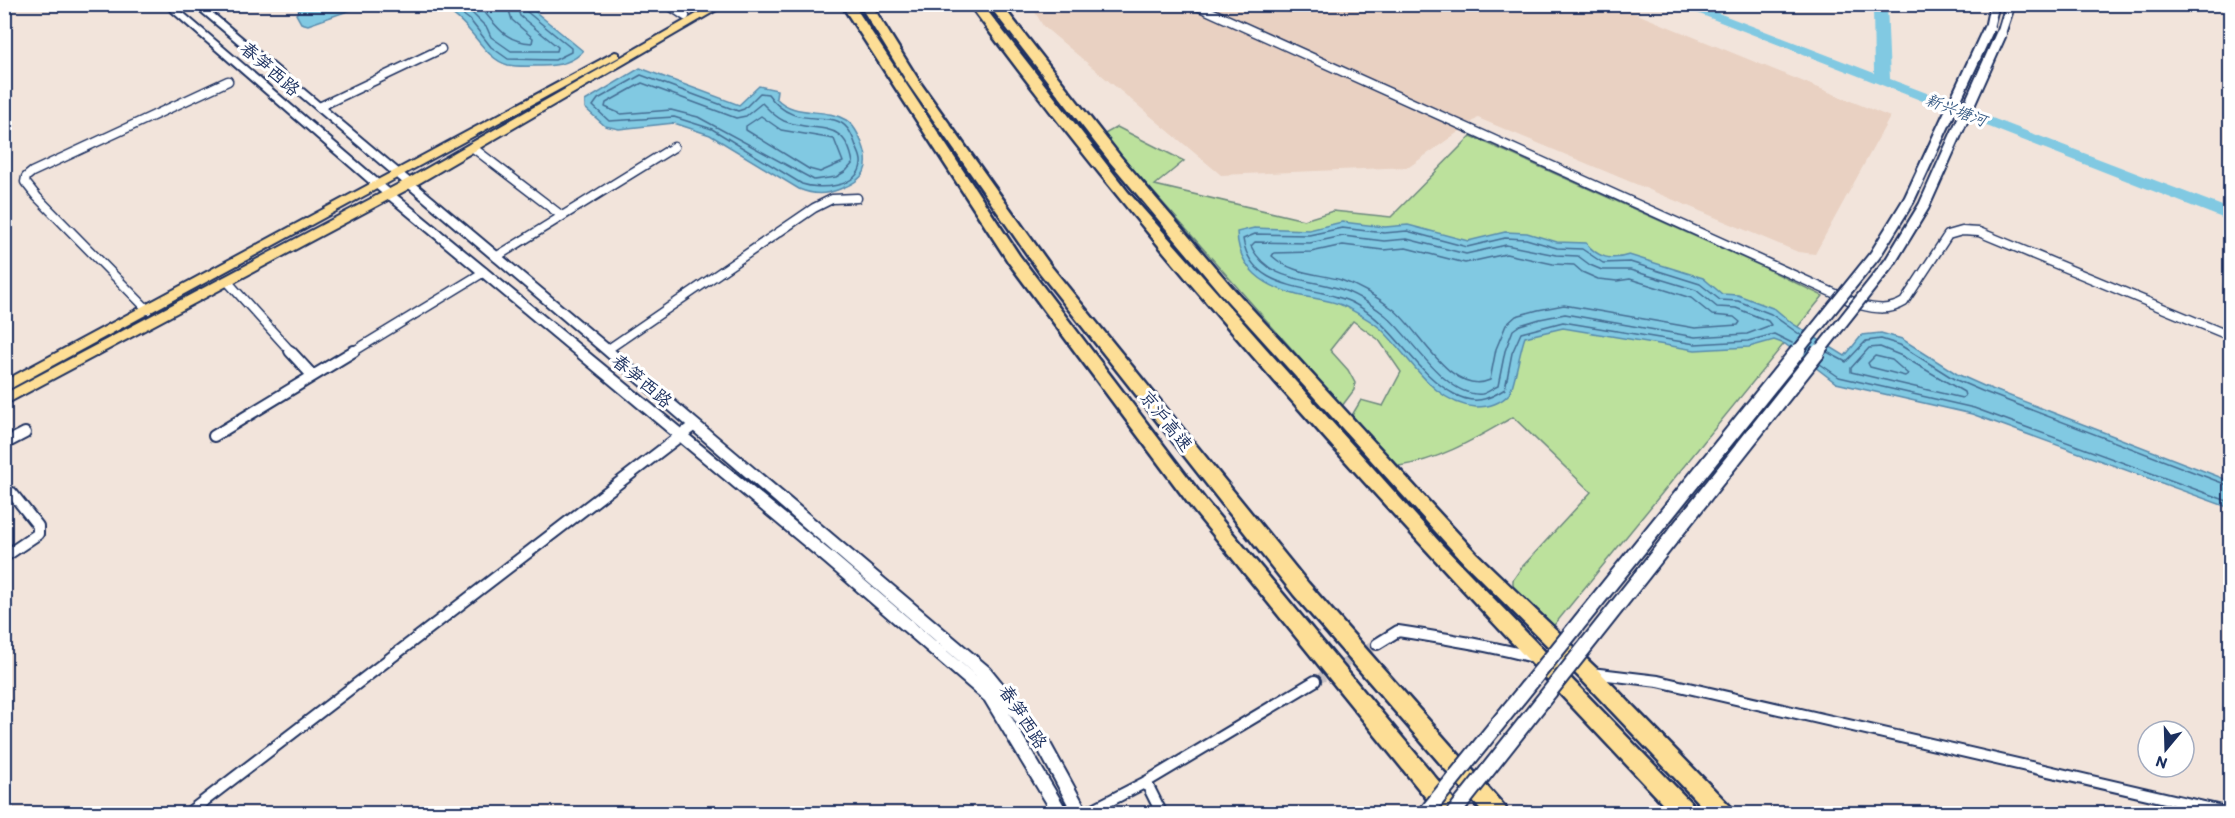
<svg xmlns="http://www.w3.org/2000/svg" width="2235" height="818" viewBox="0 0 2235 818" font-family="Itim,'LXGW WenKai TC',sans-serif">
  <rect width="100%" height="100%" fill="#f2e4db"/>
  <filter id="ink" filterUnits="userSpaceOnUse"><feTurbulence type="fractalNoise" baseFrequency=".0167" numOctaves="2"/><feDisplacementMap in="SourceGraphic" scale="12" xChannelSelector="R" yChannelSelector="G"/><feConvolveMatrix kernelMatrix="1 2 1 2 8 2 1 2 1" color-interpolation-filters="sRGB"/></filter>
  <g filter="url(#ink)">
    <!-- built -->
    <path fill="#e9d1c2" d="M1031,5H1615L1890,117L1815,254L1798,252L1478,118L1409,167L1221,175L1043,26Z"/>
    <!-- green -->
    <path fill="#bce19c" stroke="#6c887d" stroke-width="1.5" d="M1117,127L1184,161L1155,185L1304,220L1333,211L1391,217L1471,136L1761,266L1823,296L1551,629L1513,591V580L1522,567L1591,492L1513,417C1476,438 1441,460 1399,466L1351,417L1361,400L1383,406L1401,372L1379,340L1353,321L1330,350L1348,370L1355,383L1354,390L1342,406L1103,135Z"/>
    <!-- water -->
    <g fill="#81c9e2" stroke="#588bad" stroke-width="1.5">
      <path d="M304,4H365V5L308,25L301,23L296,14Z"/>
      <path d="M433,5H527L583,51C573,63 556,66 541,66C531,66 518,67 508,65C479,57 471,15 433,5Z"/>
      <path d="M640,68L739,105L759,86L777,90L776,98C795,118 824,107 846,120C854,125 858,134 862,143C872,168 865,180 840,189C825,195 814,195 799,189L710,135L674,123L619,129L605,126L585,108V101Z"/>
      <path d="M1342,222L1385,227L1408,225L1468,241L1505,232L1527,233L1557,242L1586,243C1598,258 1611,261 1629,255L1703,278L1722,294L1738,295L1775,309L1793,324L1845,356L1862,335L1881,333L1902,339L1957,374L1984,386L2230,481V508L1972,414L1836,383L1785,344L1774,340L1749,347L1695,350L1563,328L1525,337C1520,349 1514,388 1509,394C1500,404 1489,407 1476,407C1432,404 1410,356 1381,329C1371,320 1357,313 1346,307C1330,299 1314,299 1297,295C1264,286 1238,269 1237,232L1254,228L1309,230Z"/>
    </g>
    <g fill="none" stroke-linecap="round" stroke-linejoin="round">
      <!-- shore -->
      <g stroke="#446d93" stroke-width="1.5">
        <path d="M449,4L470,20L491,47L508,59L555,60L571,52V48L526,11L524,4"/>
        <path d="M463,4L487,28L491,37L511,51H557L558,47L520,16L516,4"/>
        <path d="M477,4C496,23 502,42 532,43L533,38L512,20L507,4"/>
        <path d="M641,75L738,111L744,109L760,93L768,94C796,134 830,106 848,129C852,134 854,140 856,146C858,152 862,157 861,164C858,188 819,190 802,184L712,129L674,117L609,121L593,106L598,99Z"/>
        <path d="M642,83L736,118L746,116L762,103C769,110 775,117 784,121C817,134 845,117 853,163L846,171L836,177L814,180L698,117L671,110L621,114L605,107L606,103Z"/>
        <path d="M761,116L781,130L834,139L843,162L820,172L809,169L746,130V126Z"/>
        <path d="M1343,236L1384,241L1407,239L1466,254L1506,245L1556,255L1578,256L1590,265L1602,270H1630L1696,290L1717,307L1736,308L1768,321L1771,325L1747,334L1695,337L1565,314L1540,319L1520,325L1513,330L1505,351L1498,386C1493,388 1487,393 1482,394C1445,398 1411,336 1385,315C1371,304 1354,293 1337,288C1304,278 1268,281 1251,246L1255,242L1310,243Z"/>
        <path d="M1343,245L1383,250L1406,248L1465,263L1506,254L1553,264L1574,265L1582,272L1598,279L1617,281L1630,279L1691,298L1712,315L1734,317L1740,322L1738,325L1695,328L1564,305L1538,310L1516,316L1506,325L1496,349L1490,380C1451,397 1420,330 1393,309C1377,297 1359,286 1341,280C1316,273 1292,274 1272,256L1274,253L1311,252Z"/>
        <path d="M1794,344L1774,334L1748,341L1695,344L1563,322L1521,333L1512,353L1505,389C1488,400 1474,405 1454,394C1414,373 1396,325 1353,303C1316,284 1251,294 1243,239L1255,234L1309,235L1342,228L1384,233L1407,231L1467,247L1505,238L1526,239L1557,248L1582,249L1603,263L1630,262L1700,284L1720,300L1738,301L1771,314L1802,336"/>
        <path d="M1880,347L1902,356L1964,392L1965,396L1962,398L1851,372V368L1869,348Z"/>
        <path d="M1827,352L1846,362L1866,341L1881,339L1900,345L1954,379L1982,391L2230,486"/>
        <path d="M1875,356L1892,360L1908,374L1905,376L1870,367L1868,363Z"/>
        <path d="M1820,364L1839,377L1974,408L2230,502"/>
      </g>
      <!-- river -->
      <path fill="#81c9e2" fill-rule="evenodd" d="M1674,4H1695L1874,73L1873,4H1887L1890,79L2230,209V221Z"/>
      <!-- street-tunnel -->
      <path stroke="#c7c0c2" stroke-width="10" stroke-dasharray="10 5" stroke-linecap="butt" d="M1315,681L1377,644"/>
      <defs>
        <g id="street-far1">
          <path d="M667,4L685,16"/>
          <path d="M1193,4L1860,305C1876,309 1889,311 1904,302L1948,235L1962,231L1979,232L2230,336"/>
          <path d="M319,107L441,49"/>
          <path d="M472,147L562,216"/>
          <path d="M496,257L674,147"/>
          <path d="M227,281L292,353"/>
          <path d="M148,310L37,197L25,182L26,177L32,172L228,81"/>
          <path d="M607,350L814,208L832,199L857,198"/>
          <path d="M351,353L484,272"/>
        </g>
        <g id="street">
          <path d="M290,351L312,375"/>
          <path d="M214,436L354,351"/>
          <path d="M4,444L25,433"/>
          <path d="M4,557L38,534V526L12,493"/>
          <path d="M1377,644L1398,631C1457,640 1515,650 1572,668"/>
          <path d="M1591,673L1658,681L2230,813"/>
          <path d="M1146,782L1162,814"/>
          <path d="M187,814L693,426"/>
          <path d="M1084,814L1146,782L1315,681"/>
        </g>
        <g id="secondary">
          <path d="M163,4H173L382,183L835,555L982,681L603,353L192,4H202L611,347L990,668L1049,741L1089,814H1073L1039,751L1009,713L1069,814H1053L985,701L825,563L374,187Z"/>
          <path d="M1990,4H1999L1993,28L1989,31L1985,28Z"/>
          <path d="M2006,4H2015L2005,34L2001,37L1997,34Z"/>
        </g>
        <g id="primary">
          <path d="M714,4H727L416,185L4,405V394L408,179Z"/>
          <path d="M615,52L619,53V57L4,392V381Z"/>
        </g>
        <g id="highway">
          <path d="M841,4H853L1019,255L1206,501L1460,807L1463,814H1439L1194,511L1009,263Z"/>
          <path d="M859,4H871L921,84L1050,265L1308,583L1505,807L1508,814H1484L1294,595L1040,273L909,85Z"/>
          <path d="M969,4H982L1128,192L1270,353L1443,546L1695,807L1698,814H1673C1428,554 1181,293 969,4Z"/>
          <path d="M988,4H1001L1120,156L1230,285L1476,553L1595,667L1731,807L1734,814H1709L1581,679L1464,563L1220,293L1110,162Z"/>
        </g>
      </defs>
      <!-- street-far1 casing -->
      <use href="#street-far1" stroke="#1b2f5e" stroke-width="11"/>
      <!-- street casing -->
      <use href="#street" stroke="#1b2f5e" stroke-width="14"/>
      <!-- secondary casing -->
      <use href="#secondary" stroke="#1b2f5e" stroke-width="4"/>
      <!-- primary casing -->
      <use href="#primary" stroke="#1b2f5e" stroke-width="4"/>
      <!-- highway casing -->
      <use href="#highway" stroke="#1b2f5e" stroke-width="5"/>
      <!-- street-far1 -->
      <use href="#street-far1" stroke="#fff" stroke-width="8"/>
      <!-- street -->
      <use href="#street" stroke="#fff" stroke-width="10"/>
      <!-- secondary -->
      <use href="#secondary" fill="#fff" fill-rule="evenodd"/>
      <!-- primary -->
      <use href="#primary" fill="#fdde96" fill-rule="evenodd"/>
      <!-- highway -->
      <use href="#highway" fill="#fdde96" fill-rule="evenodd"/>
      <defs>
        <g id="secondary-bridge-far1">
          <path d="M1796,353L1875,255L1909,200L1989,28"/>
          <path d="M1818,353L1890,262L1924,206L2001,34"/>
        </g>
        <g id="secondary-bridge">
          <path d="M1425,814L1798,351"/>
          <path d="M1453,814L1819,351"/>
        </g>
      </defs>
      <!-- secondary-bridge-far1 casing -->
      <use href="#secondary-bridge-far1" stroke="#1b2f5e" stroke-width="14" stroke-linecap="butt"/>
      <!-- secondary-bridge casing -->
      <use href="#secondary-bridge" stroke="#1b2f5e" stroke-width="18" stroke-linecap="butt"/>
      <!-- secondary-bridge-far1 -->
      <use href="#secondary-bridge-far1" stroke="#fff" stroke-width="10"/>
      <!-- secondary-bridge -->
      <use href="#secondary-bridge" stroke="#fff" stroke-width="14"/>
    </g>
  </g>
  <g text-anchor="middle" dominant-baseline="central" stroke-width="6" stroke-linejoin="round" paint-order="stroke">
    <!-- far-water labels -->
    <g font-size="16" font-style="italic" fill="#3a5d86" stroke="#fff">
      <text transform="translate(1956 110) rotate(21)">新兴塘河</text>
    </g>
    <!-- street labels -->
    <g font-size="18" fill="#1b2f5e" stroke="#fff">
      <text transform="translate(270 69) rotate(41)">春笋西路</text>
      <text transform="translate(642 381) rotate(40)">春笋西路</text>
      <text transform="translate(1166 421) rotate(51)">京沪高速</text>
      <text transform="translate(1023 717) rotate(57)">春笋西路</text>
    </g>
  </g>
  <!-- margin -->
  <rect width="2235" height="818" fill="none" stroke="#fff" stroke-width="24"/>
  <rect x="12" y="12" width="2211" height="794" fill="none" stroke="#1b2f5e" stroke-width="2" filter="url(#ink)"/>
  <!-- north arrow -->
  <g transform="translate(2166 749) rotate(199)"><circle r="28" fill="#ffffff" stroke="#a4acbf" stroke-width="1.5"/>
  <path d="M0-4.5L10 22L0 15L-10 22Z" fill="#1b2f5e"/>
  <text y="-9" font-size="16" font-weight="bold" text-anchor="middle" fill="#1b2f5e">N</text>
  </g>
</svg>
